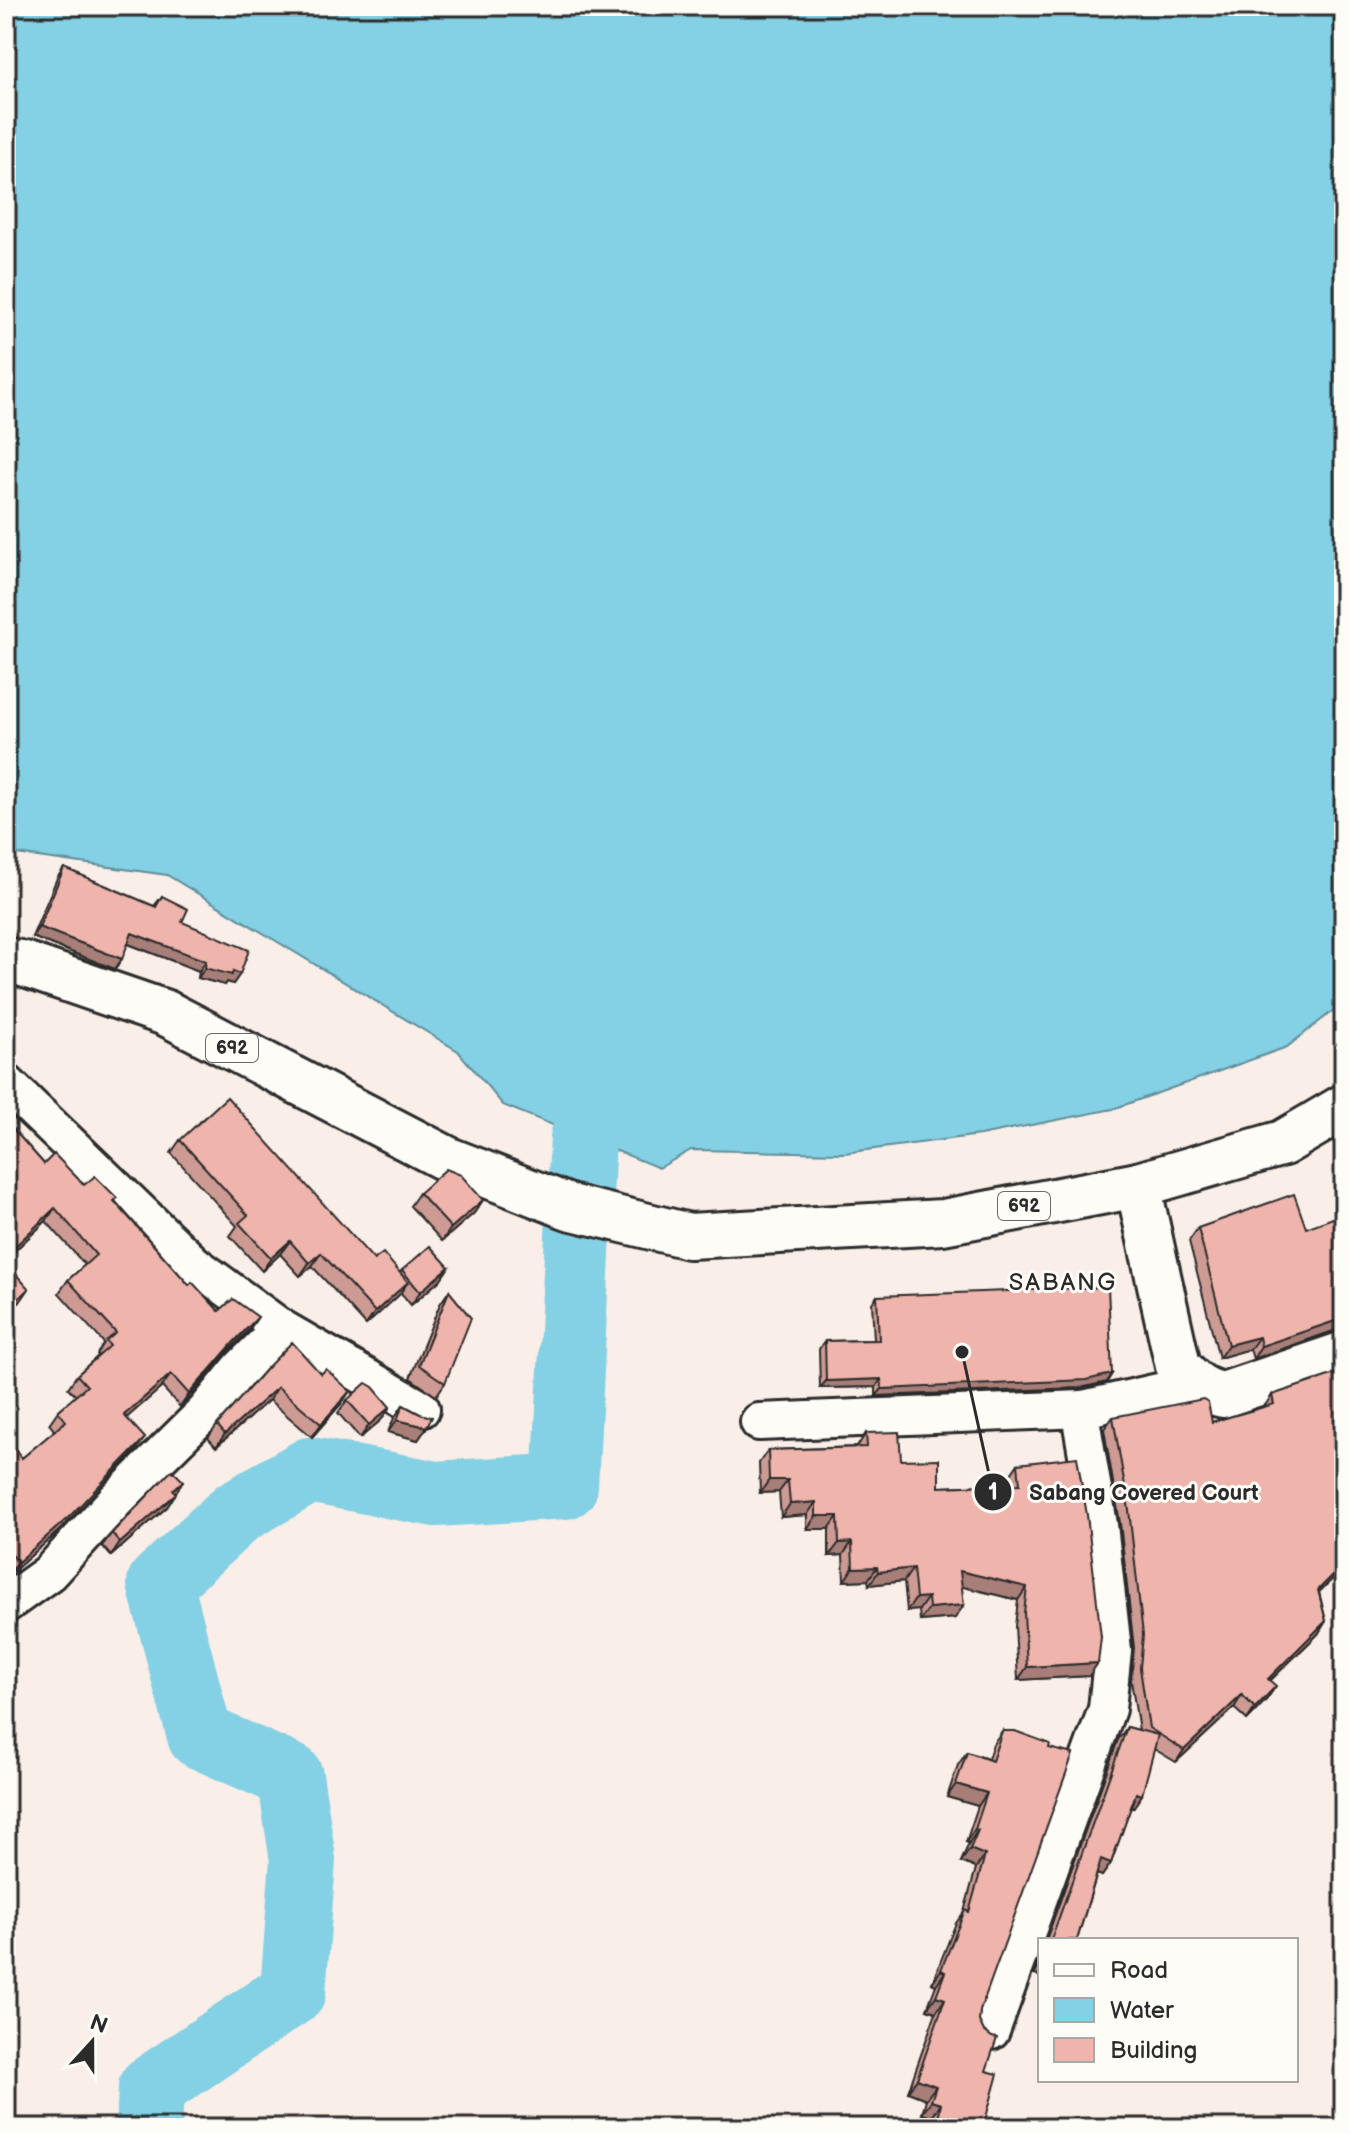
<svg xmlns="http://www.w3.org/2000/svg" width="1350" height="2134" viewBox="0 0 1350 2134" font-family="'Balsamiq Sans',sans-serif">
  <rect width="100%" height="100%" fill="#faeee8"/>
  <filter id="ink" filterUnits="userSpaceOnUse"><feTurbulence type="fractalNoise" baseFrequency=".0125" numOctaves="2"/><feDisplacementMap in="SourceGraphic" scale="16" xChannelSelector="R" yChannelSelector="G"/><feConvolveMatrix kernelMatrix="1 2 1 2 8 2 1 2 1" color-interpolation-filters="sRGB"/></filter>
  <g filter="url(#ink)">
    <!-- water -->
    <path fill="#84d0e4" stroke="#608e9a" stroke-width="2" d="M6,6H1344V1002L1287,1047L1113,1109L980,1135L844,1153L691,1150L659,1168L503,1105L458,1051L167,875L17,854L9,694L6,692Z"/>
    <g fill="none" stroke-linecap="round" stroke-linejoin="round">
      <!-- river -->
      <path stroke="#84d0e4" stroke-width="66" d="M149,2128L151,2088L293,1992L303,1860L290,1776L200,1736L160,1583L237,1512L310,1470L436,1494L565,1486L583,1138"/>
      <defs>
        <g id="street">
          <path d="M6,1083L194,1264L281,1328L421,1409"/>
          <path d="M759,1422L1083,1409L1194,1384"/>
          <path d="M6,1604L49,1573L116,1500L205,1412L240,1369L281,1328"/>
          <path d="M991,2031L1107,1709L1113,1650L1099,1525L1082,1425L1083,1409"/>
        </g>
        <path id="secondary" d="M1138,1185L1178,1366C1192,1382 1202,1391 1223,1395L1344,1354"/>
        <path id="primary" d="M6,960L23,964L166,1013L449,1160L569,1207L689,1236L943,1222L1138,1185L1283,1143L1344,1107"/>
      </defs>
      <!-- street casing -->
      <use href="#street" stroke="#2b2b2b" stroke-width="42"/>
      <!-- secondary casing -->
      <use href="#secondary" stroke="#2b2b2b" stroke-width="50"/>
      <!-- primary casing -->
      <use href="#primary" stroke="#2b2b2b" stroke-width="50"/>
      <!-- street -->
      <use href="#street" stroke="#fdfcf7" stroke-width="36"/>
      <!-- secondary -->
      <use href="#secondary" stroke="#fdfcf7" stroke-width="44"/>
      <!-- primary -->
      <use href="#primary" stroke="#fdfcf7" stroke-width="44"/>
    </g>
    <!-- wall -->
    <g fill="#ce9b94" stroke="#2b2b2b" stroke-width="2">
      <path d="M64,868L154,906L162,896L182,922L240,974L233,984L227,982L225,985L198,978L199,971L128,944L115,969L32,937L57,878Z"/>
      <path d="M6,1121L44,1164L84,1185L117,1198L115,1201L189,1285L219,1311L249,1330L224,1356L180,1407L162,1387L126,1418L135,1451L61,1529L9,1575L6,1571V1439L22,1458L55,1431L49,1424L58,1411L76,1396L68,1388L77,1375L98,1356L97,1354L104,1343L59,1293L68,1280L85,1265L46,1221L6,1259Z"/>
      <path d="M180,1140L374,1260L400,1273L402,1270L449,1267L440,1280L411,1305L401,1293L366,1325L312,1266L300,1276L280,1254L262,1271L230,1236L237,1226L171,1153Z"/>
      <path d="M419,1193L483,1200L474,1213L442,1241L410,1206Z"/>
      <path d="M1344,1223V1330H1336L1253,1359L1250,1349L1219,1358L1189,1241L1198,1228H1306Z"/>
      <path d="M449,1291L445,1383L436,1396L410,1378L440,1304Z"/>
      <path d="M877,1296L1107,1382L1080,1388L876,1396V1387L820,1388L819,1349L825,1341L874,1340L872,1303Z"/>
      <path d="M265,1370L321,1374L350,1391L341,1404L312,1437L269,1400L216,1447L208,1438L217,1425Z"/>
      <path d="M1272,1395L1326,1621L1318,1634L1270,1681L1267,1699L1247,1720L1234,1708L1176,1762L1154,1749L1133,1808L1131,1807L1111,1863L1102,1876L1097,1874L1077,1940H1046L1118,1740L1127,1727L1139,1730L1131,1681L1134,1648L1120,1523L1104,1429L1113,1417L1212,1422L1264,1407Z"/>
      <path d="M347,1400L381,1420L360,1438L338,1413Z"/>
      <path d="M403,1405L420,1414L427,1427L418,1440L388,1432L394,1418Z"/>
      <path d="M866,1433L939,1487L1010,1484L1009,1477L1018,1464L1089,1676L1018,1680L1015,1626L1018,1600L962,1586L955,1618L920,1621L919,1610L907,1611L904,1581L869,1585L868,1580L844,1581L843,1555L829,1556V1529H807V1515L781,1517L779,1492L760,1493L759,1463L768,1450L857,1447Z"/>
      <path d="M183,1481L167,1507L111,1556L102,1546L112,1533Z"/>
      <path d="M1002,1731L979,2021L986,2071L983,2128H929L932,2117L922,2114L926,2099L908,2092L936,2012L927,2009L936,1985L932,1983L956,1923L964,1912L976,1868L961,1862L969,1843L966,1842L978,1806L947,1797L958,1765L967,1752L988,1759L993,1744Z"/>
      <path d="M1040,1957V1976L1034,1975Z"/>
    </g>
    <!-- shaded-wall -->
    <g fill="#a77e78" stroke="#2b2b2b" stroke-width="2">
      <path d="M39,927L122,959L115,969L32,937Z"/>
      <path d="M132,933L206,961L199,971L126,943Z"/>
      <path d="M205,968L233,971L240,974L233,984L227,982L225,985L198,978Z"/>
      <path d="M483,1200L474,1213L442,1241L451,1228Z"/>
      <path d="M55,1208L46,1221L6,1259V1255Z"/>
      <path d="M290,1241L280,1254L262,1271L271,1258Z"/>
      <path d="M321,1253L312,1266L300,1276L309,1263Z"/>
      <path d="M449,1267L440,1280L411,1305L420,1292Z"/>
      <path d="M408,1282L399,1295L366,1325L375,1312Z"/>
      <path d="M29,1289L20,1302L6,1314V1309Z"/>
      <path d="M258,1317L249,1330L224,1356L180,1407L189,1394L233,1343Z"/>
      <path d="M1344,1318V1330H1336L1253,1359L1261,1346Z"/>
      <path d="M1259,1337L1250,1349L1219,1358L1228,1345Z"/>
      <path d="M171,1374L162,1387L115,1428L124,1415Z"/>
      <path d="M1112,1374L1107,1382L1080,1388L876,1396L882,1389Z"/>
      <path d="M881,1379L876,1387L820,1388L826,1381Z"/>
      <path d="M278,1387L269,1400L216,1447L225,1434Z"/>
      <path d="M350,1391L341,1404L312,1437L321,1424Z"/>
      <path d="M390,1407L381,1420L360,1438L369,1425Z"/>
      <path d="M397,1420L427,1427L418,1440L388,1432Z"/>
      <path d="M145,1438L135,1451L61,1529L9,1575L18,1562Z"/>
      <path d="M769,1480H788L779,1492L760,1493Z"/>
      <path d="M176,1494L167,1507L111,1556L120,1543Z"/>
      <path d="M816,1502L807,1515L781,1517L790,1504Z"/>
      <path d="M816,1516H838L829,1529H807Z"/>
      <path d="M852,1542L843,1555L829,1556L839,1543Z"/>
      <path d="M1344,1564V1568L1309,1602L1318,1590Z"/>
      <path d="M877,1567L868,1580L844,1581L853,1568Z"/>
      <path d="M913,1568L904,1581L869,1585L878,1572Z"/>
      <path d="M960,1571L1027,1587L1018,1600L951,1584Z"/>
      <path d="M928,1597L919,1610L907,1611L916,1598Z"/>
      <path d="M964,1605L955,1618L920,1621L929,1608Z"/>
      <path d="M1326,1621L1318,1634L1259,1691L1268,1679Z"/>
      <path d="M1098,1663L1089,1676L1018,1680L1027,1667Z"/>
      <path d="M1276,1686L1267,1699L1247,1720L1255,1708Z"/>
      <path d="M1242,1695L1234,1708L1176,1762L1184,1750Z"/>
      <path d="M956,1784L987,1793L978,1806L947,1797Z"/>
      <path d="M1136,1793L1142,1795L1133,1808L1127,1806Z"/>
      <path d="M975,1829L978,1830L969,1843L966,1842Z"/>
      <path d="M970,1849L985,1855L976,1868L961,1862Z"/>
      <path d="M1101,1859L1111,1863L1102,1876L1092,1872Z"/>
      <path d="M1040,1965V1976L1034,1975Z"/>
      <path d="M941,1970L945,1972L936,1985L932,1983Z"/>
      <path d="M936,1996L945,1999L936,2012L927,2009Z"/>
      <path d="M917,2079L936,2086L926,2099L908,2092Z"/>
      <path d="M931,2101L941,2104L932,2117L922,2114Z"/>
    </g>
    <!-- building -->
    <g fill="#efb4ac" stroke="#2b2b2b" stroke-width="2">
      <path d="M6,835L9,836L6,853Z"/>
      <path d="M64,868L156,907L162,896L188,909L182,922L249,950L240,974L233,971L232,975L205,968L206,961L132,933L122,959L39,927Z"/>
      <path d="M227,1097L374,1260L383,1253L408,1282L375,1312L321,1253L309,1263L290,1241L271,1258L239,1223L248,1215L180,1140Z"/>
      <path d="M6,1121L44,1164L54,1154L84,1185L95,1176L117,1198L114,1201L189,1285L192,1282L219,1311L233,1299L258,1317L233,1343L189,1394L171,1374L124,1415L145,1438L70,1516L18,1562L6,1548V1439L22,1458L66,1421L58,1411L87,1386L77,1375L110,1346L106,1341L116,1333L68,1280L96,1255L55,1208L6,1255V1199L11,1194L6,1188Z"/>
      <path d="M446,1169L461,1175L483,1200L451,1228L419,1193Z"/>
      <path d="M1294,1194L1306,1228L1341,1215L1344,1223V1318L1261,1346L1259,1337L1228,1345L1198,1228Z"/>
      <path d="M430,1246L449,1267L420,1292L402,1270Z"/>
      <path d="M6,1263L29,1289L6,1309Z"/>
      <path d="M1108,1287L1112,1374L1086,1380L882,1389L881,1379L826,1381L825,1341L879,1340L877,1296Z"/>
      <path d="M449,1291L471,1318L445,1383L419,1365Z"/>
      <path d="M292,1342L321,1374L326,1369L350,1391L321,1424L278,1387L225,1434L217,1425L265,1370Z"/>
      <path d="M1344,1371V1564L1318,1590L1326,1621L1268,1679L1276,1686L1255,1708L1242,1695L1184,1750L1149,1728L1140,1668L1143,1635L1129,1510L1113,1417L1203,1399L1208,1402L1212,1422L1274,1404L1272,1395Z"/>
      <path d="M366,1383L373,1387L390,1407L369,1425L347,1400Z"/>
      <path d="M403,1405L420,1414L432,1417L427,1427L397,1420Z"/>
      <path d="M899,1432L901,1460L939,1459V1487L1020,1484L1018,1464L1077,1457L1087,1515L1101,1637L1098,1663L1027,1667L1024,1613L1027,1587L960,1571L964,1605L929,1608L928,1597L916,1598L913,1568L878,1572L877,1567L853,1568L852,1542L839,1543L838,1516H816V1502L790,1504L788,1480H769L768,1450L867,1447L866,1433Z"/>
      <path d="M172,1470L183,1481L173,1490L176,1494L120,1543L112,1533Z"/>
      <path d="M1127,1727L1158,1735L1142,1795L1136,1793L1111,1863L1101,1859L1077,1940H1051Z"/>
      <path d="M1002,1731H1015L1050,1744L1049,1748L1073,1754L980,2011L979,2021L984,2031L992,2037L997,2038L986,2071L998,2074L983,2128H936L941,2104L931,2101L936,2086L917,2079L945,1999L936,1996L945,1972L941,1970L965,1910L969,1912L985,1855L970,1849L978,1830L975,1829L987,1793L956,1784L967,1752L992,1761Z"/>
    </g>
  </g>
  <g text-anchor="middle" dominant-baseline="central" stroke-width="6" stroke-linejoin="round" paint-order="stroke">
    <!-- shield labels -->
    <g fill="#fdfcf7" stroke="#6a6a68" stroke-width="2">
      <rect x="206" y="1034" width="52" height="28" rx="6"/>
      <rect x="998" y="1192" width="52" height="28" rx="6"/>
    </g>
    <g font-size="18" font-weight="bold" fill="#2b2b2b">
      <text x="232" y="1048">692</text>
      <text x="1024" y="1206">692</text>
    </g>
    <!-- quarter labels -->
    <g font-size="24" letter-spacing="2" fill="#2b2b2b" stroke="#fdfcf7">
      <text x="1063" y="1282">SABANG</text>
    </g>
  </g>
  <!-- callouts -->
  <path fill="none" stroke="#2b2b2b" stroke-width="3" d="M962 1352L993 1492"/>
  <g fill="#2b2b2b" stroke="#fdfcf7" stroke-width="3">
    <circle cx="962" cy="1352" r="8"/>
    <circle cx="993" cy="1492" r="20"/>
  </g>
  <g font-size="24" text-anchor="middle" font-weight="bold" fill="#fff">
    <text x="993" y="1500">1</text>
  </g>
  <g font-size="22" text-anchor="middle" font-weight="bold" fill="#2b2b2b" stroke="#fdfcf7" stroke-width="6" stroke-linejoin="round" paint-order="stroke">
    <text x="1144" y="1500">Sabang Covered Court</text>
  </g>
  <!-- margin -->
  <rect width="1350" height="2134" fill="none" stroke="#fdfcf7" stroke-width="32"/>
  <rect x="16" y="16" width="1318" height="2102" fill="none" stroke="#2b2b2b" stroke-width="3" filter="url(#ink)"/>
  <!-- legend -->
  <rect x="1038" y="1938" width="260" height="144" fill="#fdfcf7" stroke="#a9a8a5" stroke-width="2"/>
  <rect x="1054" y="1964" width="40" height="12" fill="#fdfcf7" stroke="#a9a8a5" stroke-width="2"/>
  <text x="1110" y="1978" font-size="24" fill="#2b2b2b">Road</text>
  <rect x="1054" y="1998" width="40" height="24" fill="#84d0e4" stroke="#a9a8a5" stroke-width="2"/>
  <text x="1110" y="2018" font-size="24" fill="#2b2b2b">Water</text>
  <rect x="1054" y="2038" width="40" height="24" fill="#efb4ac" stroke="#a9a8a5" stroke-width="2"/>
  <text x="1110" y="2058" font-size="24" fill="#2b2b2b">Building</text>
  <!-- north arrow -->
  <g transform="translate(92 2042) rotate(21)" stroke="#fdfcf7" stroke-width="6" paint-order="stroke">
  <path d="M0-6L14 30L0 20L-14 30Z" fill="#2b2b2b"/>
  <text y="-12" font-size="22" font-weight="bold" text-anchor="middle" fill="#2b2b2b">N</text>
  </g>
</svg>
